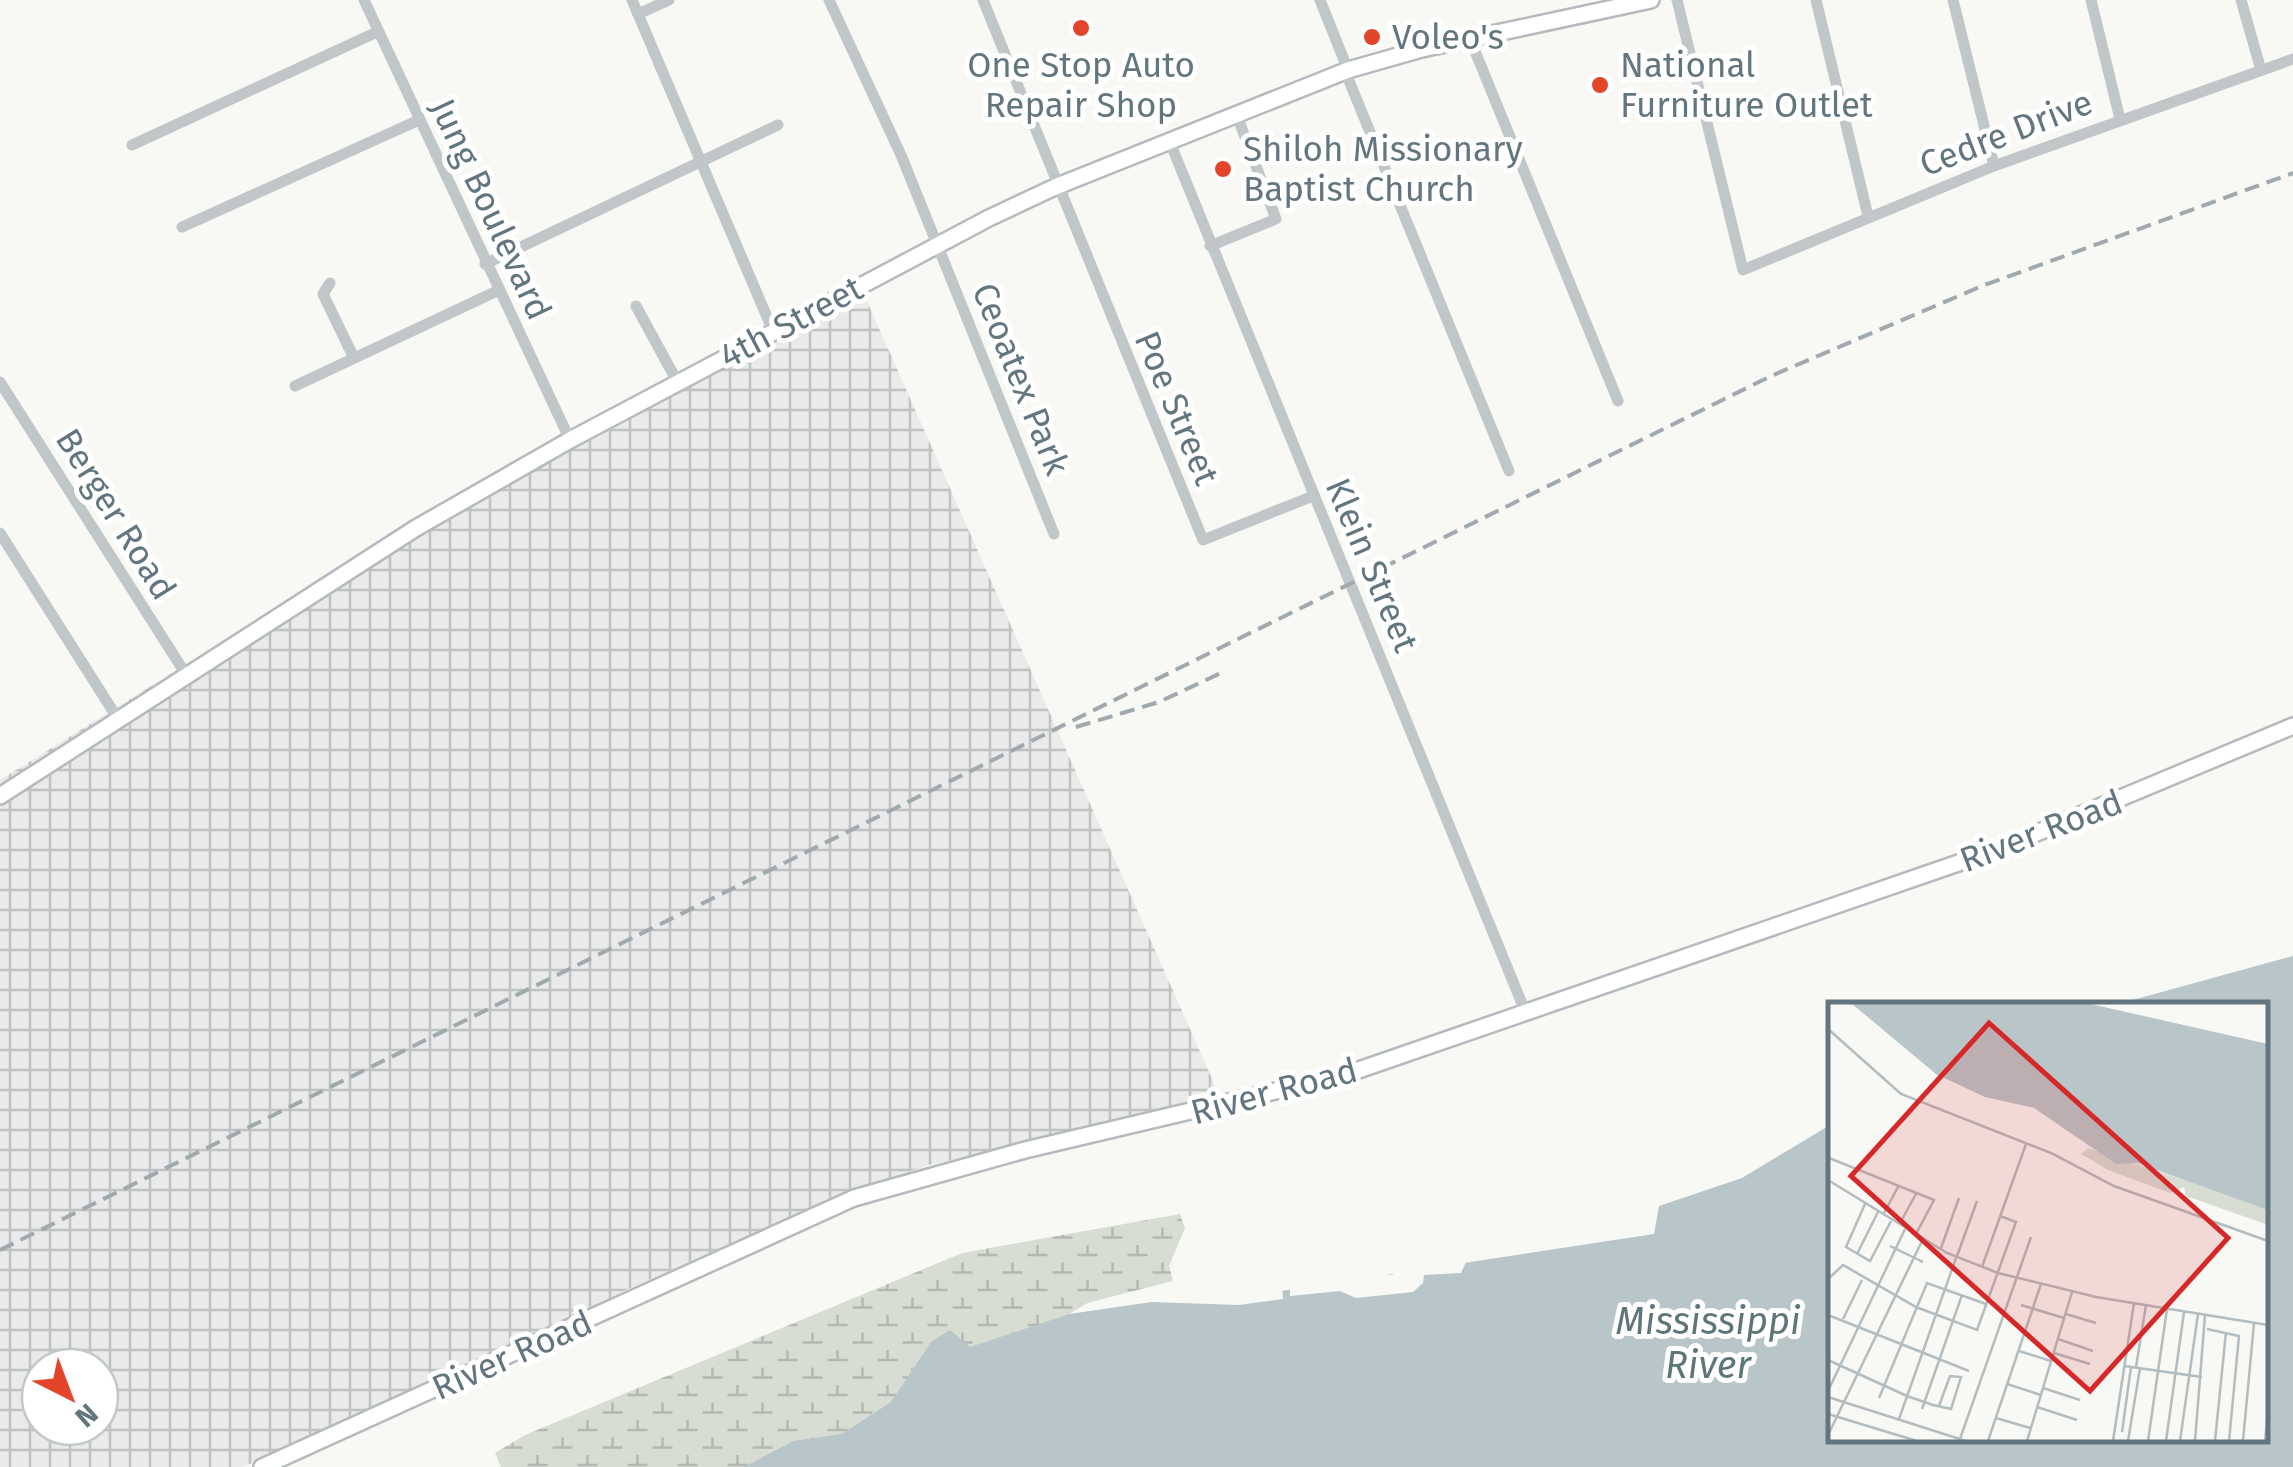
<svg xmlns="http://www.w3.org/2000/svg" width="2293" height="1467" viewBox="0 0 2293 1467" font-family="'Fira Sans',sans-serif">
  <defs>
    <pattern id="industrial-grid" width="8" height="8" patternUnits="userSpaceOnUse" patternTransform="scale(2.5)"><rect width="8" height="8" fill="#e9eae9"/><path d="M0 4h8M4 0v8" fill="none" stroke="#c0c2c2"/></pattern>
    <pattern id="wetland-marsh" width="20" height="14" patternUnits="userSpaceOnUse" patternTransform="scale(2.5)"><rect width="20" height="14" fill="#d8ddd4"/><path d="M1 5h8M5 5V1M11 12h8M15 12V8" fill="none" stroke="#b3b8b1"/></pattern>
  </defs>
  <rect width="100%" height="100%" fill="#f8f8f5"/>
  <!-- industrial -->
  <path fill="url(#industrial-grid)" fill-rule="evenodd" d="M858,281L1221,1099L929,1165L847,1192L628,1289L459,1373L243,1467H0V780L514,460ZM40,1367H100V1427H40Z"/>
  <!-- wetland -->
  <path fill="url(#wetland-marsh)" d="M1180,1214L1185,1228L1169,1266L1173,1281L1088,1303L914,1419L760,1467H501L495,1453L525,1435L962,1253Z"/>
  <!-- water -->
  <path fill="#b8c6c9" d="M2293,956V1467H744L793,1441L842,1434L891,1402L931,1342L950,1330L970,1347L1126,1295L1222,1300L1654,1234L1659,1206L1742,1178L1830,1125V1440H2266V1004H2118Z"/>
  <!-- pier -->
  <g fill="#f8f8f5">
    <path d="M1468,1258L1461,1273L1424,1275L1423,1283L1413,1292L1356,1298L1340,1291L1290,1296V1283L1358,1273L1392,1275L1402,1267Z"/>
    <path d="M1282,1285L1283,1299L1239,1305L1152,1302L1069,1314L1088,1303L1138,1290L1222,1295Z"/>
  </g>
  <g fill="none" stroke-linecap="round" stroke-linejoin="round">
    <defs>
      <g id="secondary">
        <path d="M0,796L416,528L570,440L989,218L1055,187L1348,70L1422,49L1651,0"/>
        <path d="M262,1467L854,1198L1025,1150L1347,1074L1996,850L2293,726"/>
      </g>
    </defs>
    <!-- secondary casing -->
    <use href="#secondary" stroke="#b4babe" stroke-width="20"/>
    <!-- minor -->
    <g stroke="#c1c6c9" stroke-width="11">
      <path d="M364,0L570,440"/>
      <path d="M632,0L773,331"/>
      <path d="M829,0L901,155L1054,534"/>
      <path d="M983,0L1203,540L1313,496"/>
      <path d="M1320,0L1348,70"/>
      <path d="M1677,0L1743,270L1994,166L2293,59"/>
      <path d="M1816,0L1868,216"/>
      <path d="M1953,0L1994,166"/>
      <path d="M2091,0L2120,119"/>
      <path d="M2241,0L2261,70"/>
      <path d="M638,14L669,0"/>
      <path d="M1470,39L1618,401"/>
      <path d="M1345,71L1509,471"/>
      <path d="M1169,140L1525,1011"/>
      <path d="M132,145L377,32"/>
      <path d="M182,227L419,120"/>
      <path d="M1210,246L1276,219L1236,113"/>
      <path d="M485,264L778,125"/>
      <path d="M330,283L323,294L354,358"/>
      <path d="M636,306L678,383"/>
      <path d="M0,382L187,676"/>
      <path d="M295,386L497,291"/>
      <path d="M0,533L118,719"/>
    </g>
    <!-- secondary -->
    <use href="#secondary" stroke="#fff" stroke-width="15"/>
    <!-- rail -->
    <g stroke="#a0a9ad" stroke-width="4" stroke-dasharray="15 8" stroke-linecap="butt">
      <path d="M1076,727L1159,702L1221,673"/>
      <path d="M0,1250L1771,376L1982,286L2293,173"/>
    </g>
  </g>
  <!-- markers -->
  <g fill="#e3452a" stroke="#fff" stroke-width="4">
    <circle cx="1081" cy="28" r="10"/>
    <circle cx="1372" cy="37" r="10"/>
    <circle cx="1600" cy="85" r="10"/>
    <circle cx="1223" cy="169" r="10"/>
  </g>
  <g text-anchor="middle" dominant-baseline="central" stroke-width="10" stroke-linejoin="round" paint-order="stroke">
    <!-- poi labels -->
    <g font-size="35" fill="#637680" stroke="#fff" text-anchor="start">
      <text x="1392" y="37">Voleo's</text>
      <text x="1081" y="65" text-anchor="middle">One Stop Auto<tspan x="1081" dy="40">Repair Shop</tspan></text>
      <text x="1620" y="65">National<tspan x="1620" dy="40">Furniture Outlet</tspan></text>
      <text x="1243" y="149">Shiloh Missionary<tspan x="1243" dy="40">Baptist Church</tspan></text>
    </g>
    <!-- street labels -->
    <g font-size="35" fill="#637680" stroke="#fff">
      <text transform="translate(2006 133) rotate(-21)">Cedre Drive</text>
      <text transform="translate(491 209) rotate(65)">Jung Boulevard</text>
      <text transform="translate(791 322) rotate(-28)">4th Street</text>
      <text transform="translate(1021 379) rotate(68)">Ceoatex Park</text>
      <text transform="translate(1177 408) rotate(67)">Poe Street</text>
      <text transform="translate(116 514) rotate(58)">Berger Road</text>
      <text transform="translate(1372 565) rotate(67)">Klein Street</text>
      <text transform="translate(2041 831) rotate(-21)">River Road</text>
      <text transform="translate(1274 1091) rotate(-15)">River Road</text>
      <text transform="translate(512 1355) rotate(-24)">River Road</text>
    </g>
    <!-- water labels -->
    <g font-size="38" font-style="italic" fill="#5e767b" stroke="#fff">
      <text x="1708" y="1321">Mississippi<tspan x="1708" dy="44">River</tspan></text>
    </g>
  </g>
  <!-- overview -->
  <g transform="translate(1828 1002)">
    <rect width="440" height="440" fill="#f8f8f5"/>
    <path d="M260,146L440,206V223L358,194L356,185L342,191L280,168L253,152Z" fill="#d8ddd4"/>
    <path d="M23,1H258L440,42V208L309,161L288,162L206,106L157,95L108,72Z" fill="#b8c6c9"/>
    <path fill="none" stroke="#b3bcbf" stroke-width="2.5" d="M0,27L73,92L223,151L286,184L440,239M1,156L106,198L88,232M0,178L119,251L170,271L268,295L440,323M37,202L18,245L42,259L63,219M55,213L70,185M72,221L88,192M62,244L95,260M113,246L131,196M29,252L50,210M129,254L149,199M154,265L198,142M0,277L15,263L88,305L149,328L188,220L172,214M193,303L236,316M238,312L268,321M0,313L141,369M15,317L34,278M379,327L411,334L401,439M230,337L265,349M191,349L223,359M226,351L262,362M0,358L79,394L105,403L123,407L133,375L122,374L111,404M296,364L374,375M308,365L318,303M179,382L213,393M215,386L252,398M0,389L77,227M0,395L138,439M51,396L99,281L158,302M209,405L249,418M94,407L134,293M0,412L89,439M168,416L202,426M71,417L128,256M294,430L303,365M0,433L95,237M132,437L203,235M160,439L213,282M199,439L244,290M285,439L306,301M300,439L312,366M320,439L339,307M338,439L356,310M352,439L370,312M367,439L377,313M387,439L398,330M415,439L426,321M437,439L440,408"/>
    <path fill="#d62828" fill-opacity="0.15" stroke="#d62828" stroke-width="5" d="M161,21L400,236L262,389L23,174Z"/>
    <rect width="440" height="440" fill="none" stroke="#637680" stroke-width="5"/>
  </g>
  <!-- north arrow -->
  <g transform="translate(70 1397) rotate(138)"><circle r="48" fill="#ffffff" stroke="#c1c8cc" stroke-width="2.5"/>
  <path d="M0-8L18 38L0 25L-18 38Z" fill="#e3452a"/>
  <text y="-15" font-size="28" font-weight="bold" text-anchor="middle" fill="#637680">N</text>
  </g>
</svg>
